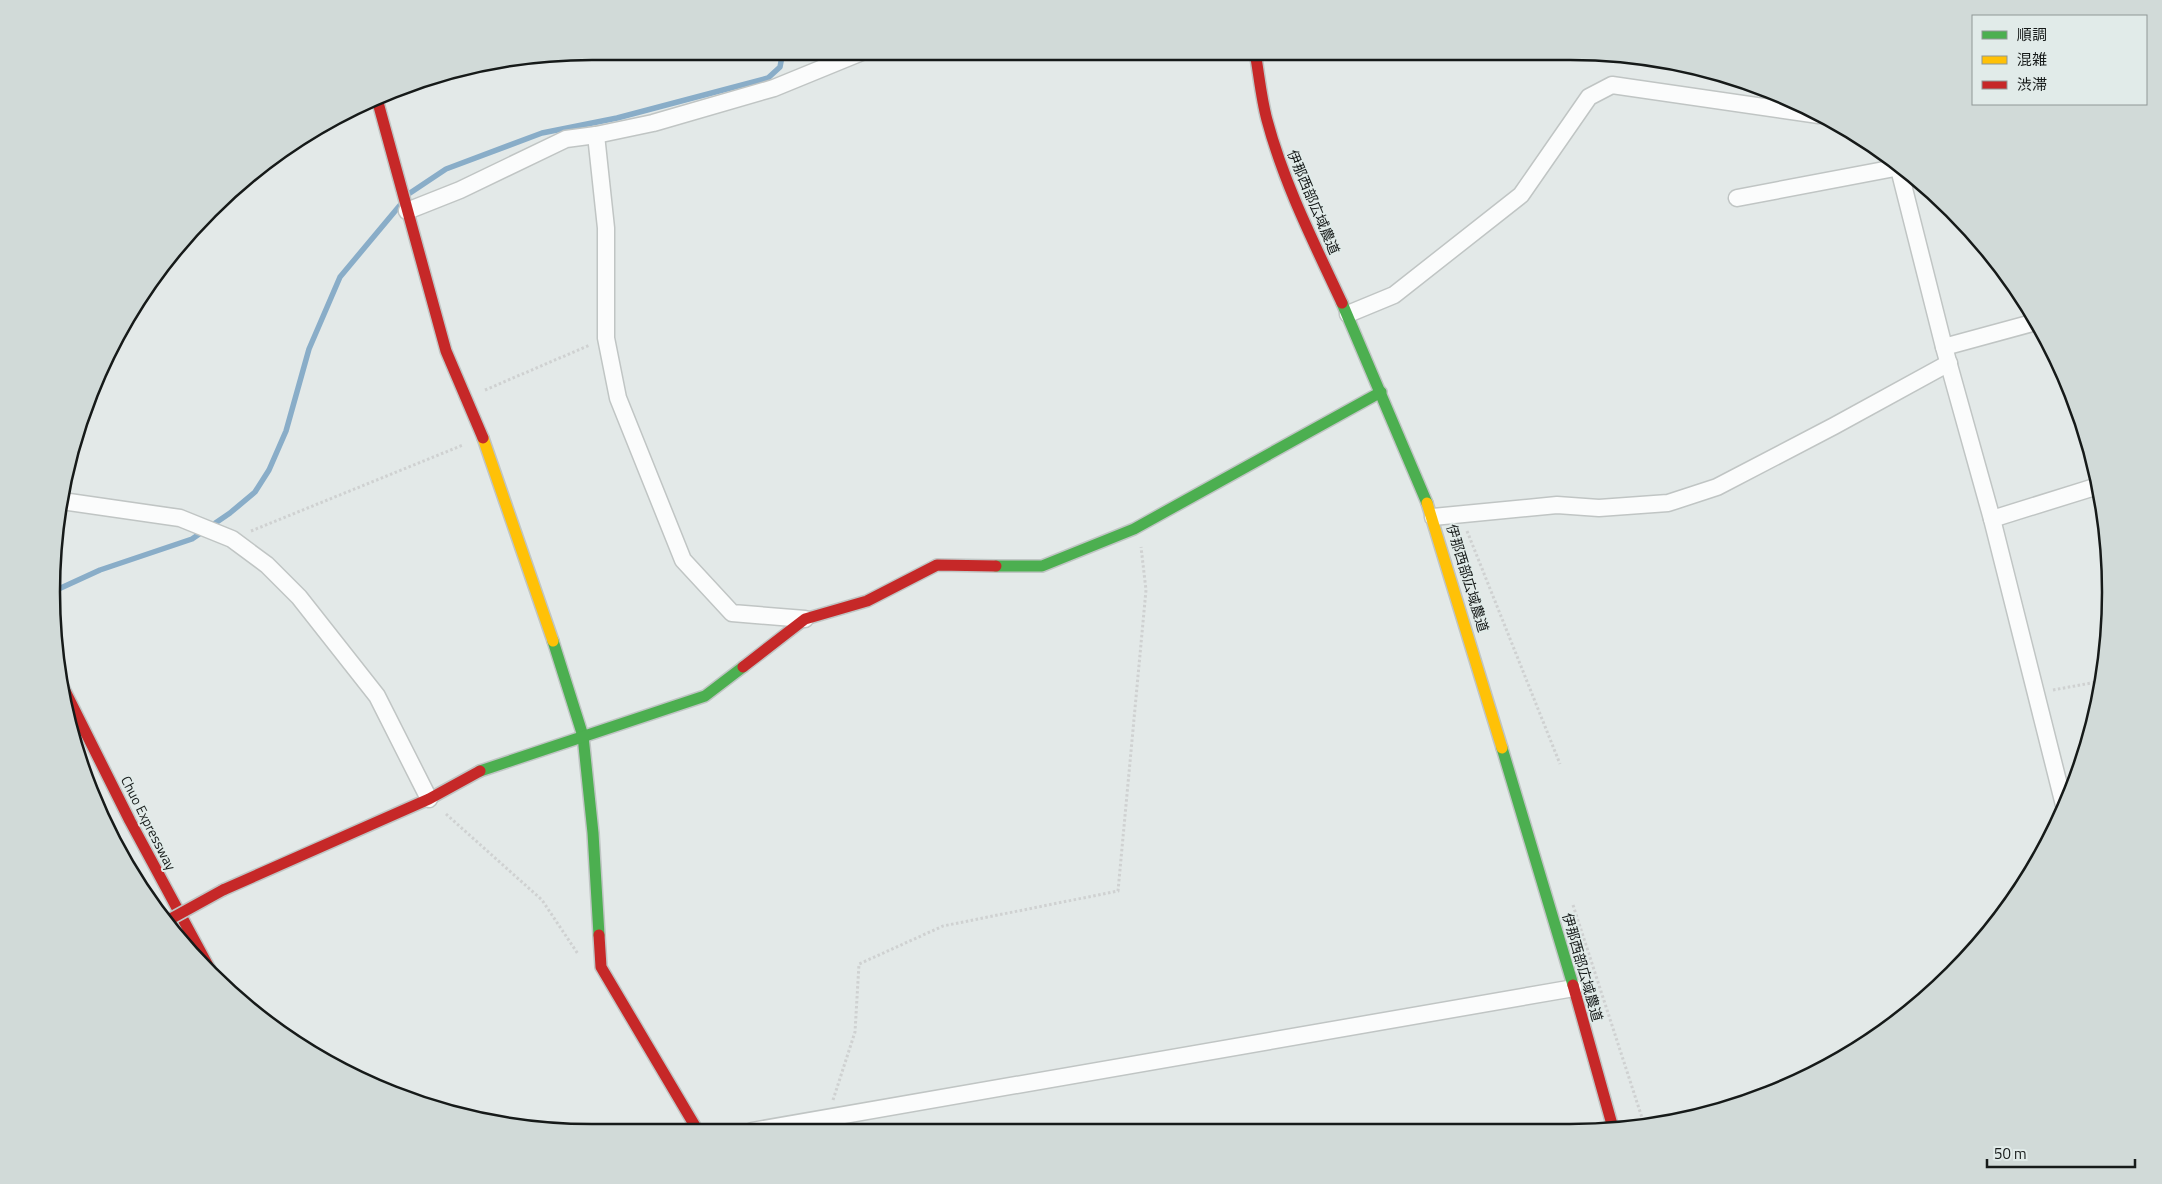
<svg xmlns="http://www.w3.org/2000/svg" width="2162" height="1184" viewBox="0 0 2162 1184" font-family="'Titillium Web','Noto Sans JP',sans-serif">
  <rect width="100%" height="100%" fill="#e3e9e8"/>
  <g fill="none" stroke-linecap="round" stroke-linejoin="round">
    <!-- stream -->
    <g stroke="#89adc8" stroke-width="5.5">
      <path d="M410,193L446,169L542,133L617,118L768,78L780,67L783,51"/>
      <path d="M52,592L100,570L192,539L230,513L255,492L269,470L286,431L309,349L340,277L401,204"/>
    </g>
    <defs>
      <g id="street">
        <path d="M596,135L606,228V338L618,398L683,560L732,613L805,619"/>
        <path d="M1898,165L1944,347L1992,519L2064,805"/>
        <path d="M1737,198L1900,167"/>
        <path d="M407,211L460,190L566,139L596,135L653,123L774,88L862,52"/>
        <path d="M1348,314L1394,295L1521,195L1589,97L1612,85L1819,115"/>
        <path d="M1944,347L2036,322"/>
        <path d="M62,501L180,518L232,539L267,565L299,597L377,696L429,799"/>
        <path d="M1433,517L1557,505L1599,508L1668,503L1717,487L1834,426L1949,363"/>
        <path d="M1992,519L2098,486"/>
        <path d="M752,1131L1574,988"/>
      </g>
      <g id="fast">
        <path d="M1342,303L1427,503"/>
        <path d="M996,566H1042L1134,529L1381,392"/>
        <path d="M553,641L583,736L593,833L599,935"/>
        <path d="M1502,748L1573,985"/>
        <path d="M480,771L705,696L743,667"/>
      </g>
      <g id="slow">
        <path d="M483,438L553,641"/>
        <path d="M1427,503L1502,748"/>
      </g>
      <g id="jam">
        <path d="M1255,52C1259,74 1261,98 1267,120C1284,184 1314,243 1342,303"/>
        <path d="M377,99L446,351L483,438"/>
        <path d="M743,667L805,619L867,601L937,565L996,566"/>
        <path d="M62,685L130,821L212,973"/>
        <path d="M223,890L429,799L480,771"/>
        <path d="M599,935L601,967L698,1131"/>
        <path d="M1573,985L1613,1128"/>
      </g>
    </defs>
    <!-- street casing -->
    <use href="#street" stroke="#c0c5c4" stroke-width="19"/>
    <!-- fast casing -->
    <use href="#fast" stroke="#c0c5c4" stroke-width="14"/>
    <!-- slow casing -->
    <use href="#slow" stroke="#c0c5c4" stroke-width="14"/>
    <!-- jam casing -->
    <use href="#jam" stroke="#c0c5c4" stroke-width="14"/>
    <!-- path -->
    <g stroke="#cfd1d1" stroke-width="3" stroke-dasharray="2.5 2.5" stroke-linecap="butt">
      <path d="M485,390L590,345"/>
      <path d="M251,531L463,445"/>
      <path d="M1467,531L1560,764"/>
      <path d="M2053,690L2102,681"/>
      <path d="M446,814L542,900L578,954"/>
      <path d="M1573,905L1645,1127"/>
      <path d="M833,1100L855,1032L859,964L943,926L1118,891L1146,590L1141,547"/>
    </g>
    <!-- street -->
    <use href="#street" stroke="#fbfcfc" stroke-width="16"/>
    <!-- fast -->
    <use href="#fast" stroke="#4caf50" stroke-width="11"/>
    <!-- slow -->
    <use href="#slow" stroke="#ffc107" stroke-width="11"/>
    <!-- jam -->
    <use href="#jam" stroke="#c62828" stroke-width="11"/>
    <defs>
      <path id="jam-bridge" d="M165,922L223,890"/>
    </defs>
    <!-- jam-bridge casing -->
    <use href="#jam-bridge" stroke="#c0c5c4" stroke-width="14" stroke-linecap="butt"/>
    <!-- jam-bridge -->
    <use href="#jam-bridge" stroke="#c62828" stroke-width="11"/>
  </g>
  <g text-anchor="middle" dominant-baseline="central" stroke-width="4" stroke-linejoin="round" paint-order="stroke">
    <!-- street labels -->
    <g font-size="14" fill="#161a19" stroke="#e1ebe9">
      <text transform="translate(1314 202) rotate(67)">伊那西部広域農道</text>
      <text transform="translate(1468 578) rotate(73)">伊那西部広域農道</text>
      <text transform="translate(149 823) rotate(63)">Chuo Expressway</text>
      <text transform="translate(1583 967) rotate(74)">伊那西部広域農道</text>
    </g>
  </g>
  <!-- crop -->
  <path d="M0 0H2162V1184H0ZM592 60H1570A532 532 0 0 1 2102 592V592A532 532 0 0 1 1570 1124H592A532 532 0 0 1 60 592V592A532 532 0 0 1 592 60Z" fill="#d1dad8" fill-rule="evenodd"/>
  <path fill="none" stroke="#161a19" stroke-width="2.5" d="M592 60H1570A532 532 0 0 1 2102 592V592A532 532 0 0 1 1570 1124H592A532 532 0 0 1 60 592V592A532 532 0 0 1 592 60Z"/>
  <!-- legend -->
  <rect x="1972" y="15" width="175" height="90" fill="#e1ebe9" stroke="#909796"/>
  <rect x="1982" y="31" width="25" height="8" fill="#4caf50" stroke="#909796"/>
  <text x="2017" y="40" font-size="15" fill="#161a19">順調</text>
  <rect x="1982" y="56" width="25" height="8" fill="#ffc107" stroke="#909796"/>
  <text x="2017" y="65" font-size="15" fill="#161a19">混雑</text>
  <rect x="1982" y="81" width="25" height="8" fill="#c62828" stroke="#909796"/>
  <text x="2017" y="90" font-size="15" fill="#161a19">渋滞</text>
  <!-- scale -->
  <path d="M1987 1159v8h148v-8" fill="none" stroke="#161a19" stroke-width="2.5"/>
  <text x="1994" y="1159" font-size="15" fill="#161a19" stroke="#e1ebe9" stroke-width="4" paint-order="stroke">50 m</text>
</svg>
